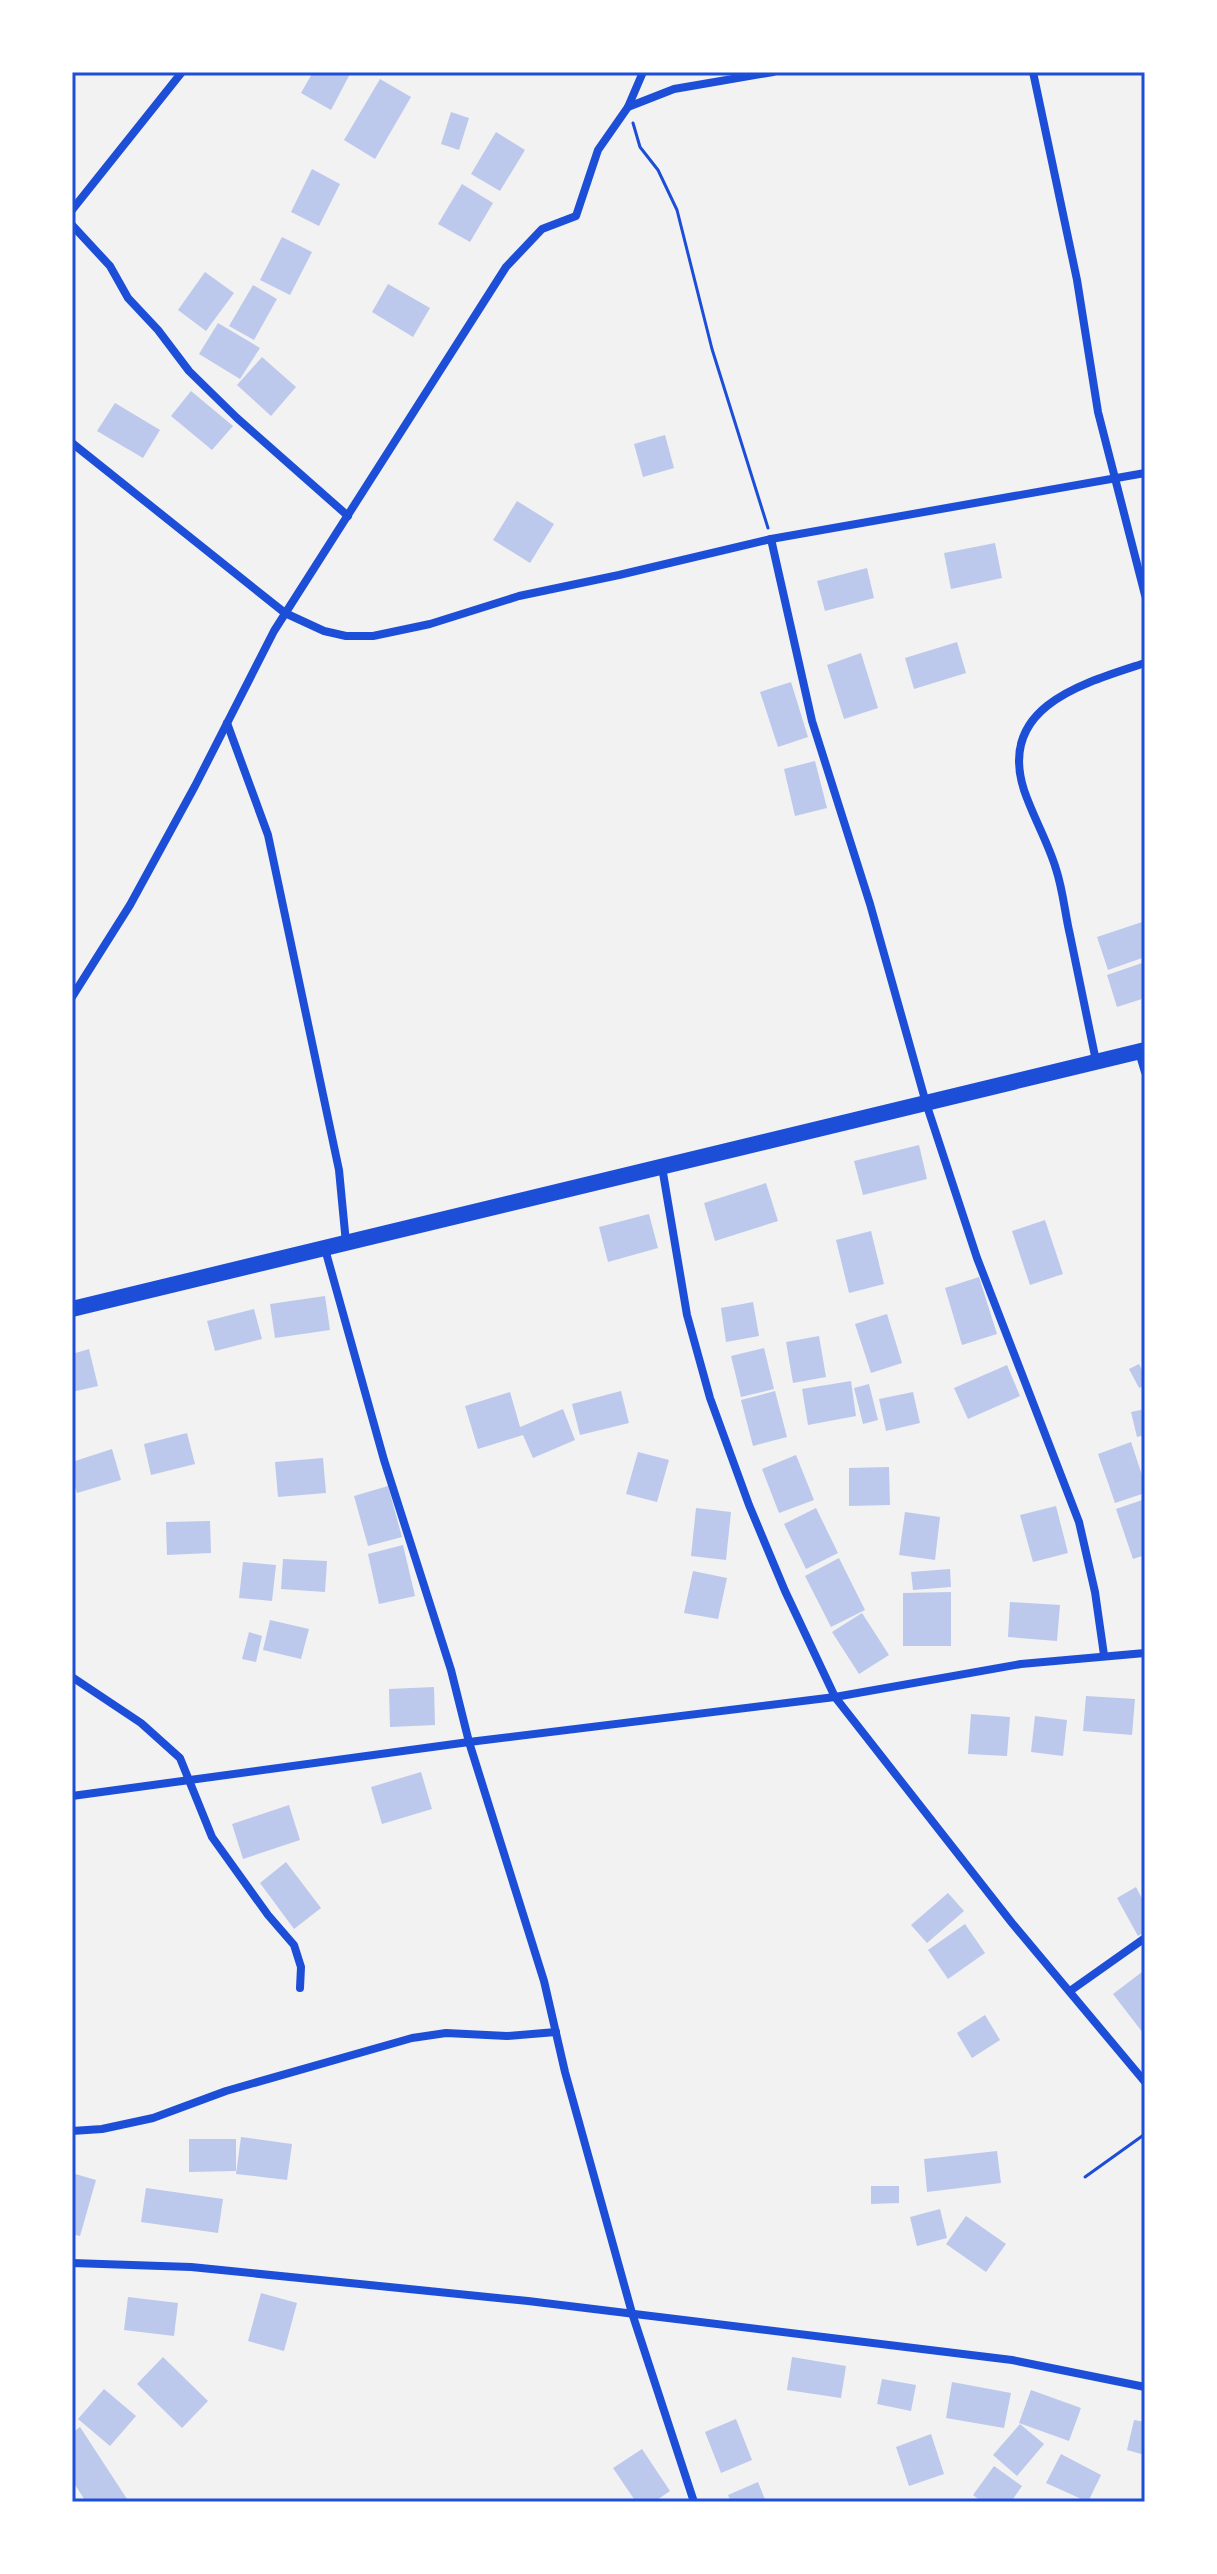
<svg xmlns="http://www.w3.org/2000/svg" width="1217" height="2574" viewBox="0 0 1217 2574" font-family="'Golos Text',sans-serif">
  <rect width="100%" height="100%" fill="#f2f2f2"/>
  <!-- building -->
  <g fill="#bdc9ec">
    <path d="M313,72H351L331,110L301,93Z"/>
    <path d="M380,79L411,97L375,159L344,140Z"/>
    <path d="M451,112L469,118L459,150L441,144Z"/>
    <path d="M496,132L525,150L500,191L471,174Z"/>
    <path d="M312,169L340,184L319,226L291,212Z"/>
    <path d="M462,184L493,203L470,242L438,224Z"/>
    <path d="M282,237L312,252L290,295L260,280Z"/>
    <path d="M205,272L234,293L206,331L178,310Z"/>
    <path d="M388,284L430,308L413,337L372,312Z"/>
    <path d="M253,285L277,299L254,340L229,326Z"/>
    <path d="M218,323L260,348L240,379L199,354Z"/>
    <path d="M262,357L296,387L271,416L237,385Z"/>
    <path d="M191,391L233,426L212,450L171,416Z"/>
    <path d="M115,403L160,430L143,458L97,431Z"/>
    <path d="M665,435L674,468L643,477L634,444Z"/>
    <path d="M517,501L554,524L530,563L493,540Z"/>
    <path d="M995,543L1002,578L951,589L944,553Z"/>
    <path d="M867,568L874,598L825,611L817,581Z"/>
    <path d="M957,642L966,673L914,689L905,658Z"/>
    <path d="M861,653L878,708L844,719L827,665Z"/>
    <path d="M791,682L808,737L778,747L760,692Z"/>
    <path d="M815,761L827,808L795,816L784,769Z"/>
    <path d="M1145,921V957L1108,970L1097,937Z"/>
    <path d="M1145,962V998L1117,1007L1107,975Z"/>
    <path d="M919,1145L927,1179L863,1195L854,1161Z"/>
    <path d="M766,1183L778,1221L715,1241L704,1203Z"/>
    <path d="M649,1214L658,1248L608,1262L599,1227Z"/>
    <path d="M1045,1220L1063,1274L1030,1285L1012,1231Z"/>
    <path d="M871,1231L884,1284L849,1293L836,1240Z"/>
    <path d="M979,1277L997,1334L962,1345L945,1288Z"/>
    <path d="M325,1296L330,1330L275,1338L270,1304Z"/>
    <path d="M753,1302L759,1336L726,1342L721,1308Z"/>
    <path d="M254,1309L262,1339L215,1351L207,1321Z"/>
    <path d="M887,1314L902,1363L871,1373L855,1324Z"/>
    <path d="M819,1336L826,1377L793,1383L786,1342Z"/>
    <path d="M764,1348L774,1389L741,1397L731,1356Z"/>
    <path d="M89,1349L98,1386L72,1392V1354Z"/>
    <path d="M1139,1364L1145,1376V1385L1139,1388L1129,1369Z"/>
    <path d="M1007,1365L1020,1396L968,1419L954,1388Z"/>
    <path d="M851,1381L856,1416L808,1425L802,1389Z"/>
    <path d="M869,1384L878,1420L863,1424L854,1388Z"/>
    <path d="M621,1391L629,1423L580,1435L572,1404Z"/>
    <path d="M775,1391L787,1437L753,1446L741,1400Z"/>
    <path d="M510,1392L520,1427L563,1409L575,1440L533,1458L523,1435L478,1449L465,1406Z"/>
    <path d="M913,1392L920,1423L886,1431L879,1399Z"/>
    <path d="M1145,1409V1435L1137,1437L1131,1412Z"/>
    <path d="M187,1433L195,1464L151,1475L144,1444Z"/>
    <path d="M1131,1442L1145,1484V1493L1115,1503L1098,1454Z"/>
    <path d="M112,1449L121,1480L77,1493L72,1476V1462Z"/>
    <path d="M638,1452L669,1460L657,1502L626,1494Z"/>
    <path d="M796,1455L814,1500L779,1513L762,1469Z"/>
    <path d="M323,1458L326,1493L278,1497L275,1462Z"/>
    <path d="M889,1467L890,1505L849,1506V1468Z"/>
    <path d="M388,1486L402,1537L368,1546L354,1496Z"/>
    <path d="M1145,1499V1555L1133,1559L1116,1509Z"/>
    <path d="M1056,1506L1068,1553L1033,1562L1020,1515Z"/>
    <path d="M696,1508L731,1512L726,1560L691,1556Z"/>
    <path d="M816,1508L838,1553L806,1569L784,1524Z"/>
    <path d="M905,1512L940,1517L935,1560L899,1555Z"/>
    <path d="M210,1521L211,1553L167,1555L166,1522Z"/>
    <path d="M403,1545L415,1596L379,1604L368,1554Z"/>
    <path d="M839,1558L865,1610L831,1627L805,1576Z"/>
    <path d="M283,1559L327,1561L325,1592L281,1589Z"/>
    <path d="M243,1562L276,1565L272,1601L239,1598Z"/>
    <path d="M950,1569L951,1587L913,1590L911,1572Z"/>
    <path d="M693,1571L727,1578L718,1619L684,1613Z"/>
    <path d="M951,1592V1646H903V1593Z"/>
    <path d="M1010,1602L1060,1605L1057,1641L1008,1637Z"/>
    <path d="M862,1613L889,1655L859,1674L832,1632Z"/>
    <path d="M270,1620L309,1629L301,1659L263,1650Z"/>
    <path d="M249,1632L262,1636L256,1662L242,1659Z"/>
    <path d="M434,1687L435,1725L390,1727L389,1689Z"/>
    <path d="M1086,1696L1135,1699L1132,1735L1083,1731Z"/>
    <path d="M971,1714L1010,1717L1007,1756L968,1754Z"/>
    <path d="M1035,1716L1067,1720L1063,1756L1031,1752Z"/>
    <path d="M421,1772L432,1809L382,1824L371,1787Z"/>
    <path d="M289,1805L300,1840L243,1859L232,1824Z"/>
    <path d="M286,1862L321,1908L294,1929L260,1883Z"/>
    <path d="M1136,1887L1145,1904V1932L1138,1936L1117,1898Z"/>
    <path d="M948,1893L964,1911L927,1943L911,1925Z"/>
    <path d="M965,1924L985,1953L948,1979L928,1950Z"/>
    <path d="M1142,1972L1145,1976L1143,2033L1113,1994Z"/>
    <path d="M985,2015L1000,2040L972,2058L957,2033Z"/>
    <path d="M241,2137L292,2144L287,2180L236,2174Z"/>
    <path d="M189,2139H236V2171L189,2172Z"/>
    <path d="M997,2151L1001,2183L927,2192L924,2159Z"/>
    <path d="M72,2173L96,2180L80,2236L72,2234Z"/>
    <path d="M871,2186H899V2203L871,2204Z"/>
    <path d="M146,2188L223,2199L218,2233L141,2222Z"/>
    <path d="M940,2209L947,2238L917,2246L910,2217Z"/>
    <path d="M966,2216L1006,2244L986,2272L946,2244Z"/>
    <path d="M261,2293L297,2303L284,2351L248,2341Z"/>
    <path d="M128,2297L178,2303L174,2336L124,2330Z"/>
    <path d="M163,2357L208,2401L182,2428L137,2384Z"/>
    <path d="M792,2357L846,2366L841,2398L787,2390Z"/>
    <path d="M882,2379L916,2385L911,2411L877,2404Z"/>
    <path d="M952,2382L1011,2393L1004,2428L946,2418Z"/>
    <path d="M104,2389L136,2416L110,2446L78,2419Z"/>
    <path d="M1031,2390L1081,2408L1069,2441L1019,2423Z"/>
    <path d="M736,2419L752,2460L721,2473L705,2432Z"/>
    <path d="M1134,2420L1145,2422V2455L1127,2450Z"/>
    <path d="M1020,2424L1044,2444L1017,2476L993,2455Z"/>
    <path d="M80,2427L129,2502H86L72,2480V2433Z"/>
    <path d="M931,2434L944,2474L909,2486L896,2447Z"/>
    <path d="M642,2449L670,2491L654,2502H636L613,2468Z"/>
    <path d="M1061,2454L1101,2475L1088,2502L1046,2483Z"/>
    <path d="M994,2466L1022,2486L1011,2502H982L973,2495Z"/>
    <path d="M758,2482L766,2502H731L728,2495Z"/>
  </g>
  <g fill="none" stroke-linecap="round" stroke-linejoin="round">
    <!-- path -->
    <g stroke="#1d4ed8" stroke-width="3">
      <path d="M633,123L640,147L658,170L677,210L712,349L768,528"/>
      <path d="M1085,2177L1145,2134"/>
    </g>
    <!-- minor -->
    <g stroke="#1d4ed8" stroke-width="8">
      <path d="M1033,72L1077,280L1098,412L1145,595"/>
      <path d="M628,107L643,72"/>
      <path d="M72,210L182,72"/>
      <path d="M72,225L110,266L128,298L158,330L189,371L237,418L348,516"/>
      <path d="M72,443L285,613L324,631L346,636H373L430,624L519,596L619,575L771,539L1145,473"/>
      <path d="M771,539L812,721L870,904L926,1103L977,1258L1079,1522L1095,1592L1104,1655"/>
      <path d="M227,723L268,835L339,1170L346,1243"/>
      <path d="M72,997L130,905L195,786L274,631L506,267L542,229L576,216L598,150L628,107L674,89L773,72"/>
      <path d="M1139,1052L1145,1072"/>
      <path d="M1096,1061C1087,1019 1079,977 1070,935C1065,914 1063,890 1056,869C1048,842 1033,817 1024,790C997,706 1084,683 1145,663"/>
      <path d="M662,1167L687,1315L710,1398L749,1505L785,1591L835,1697L1012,1923L1145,2082"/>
      <path d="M325,1249L384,1460L451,1670L469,1742L544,1981L565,2072L632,2313L694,2502"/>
      <path d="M72,1677L141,1723L180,1758L212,1837L268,1915L294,1945L301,1967L300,1988"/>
      <path d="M72,1796L469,1742L835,1697L1021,1664L1145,1653"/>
      <path d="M1070,1991L1145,1938"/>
      <path d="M72,2131L102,2129L153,2118L226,2091L412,2038L446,2033L507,2036L556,2032"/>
      <path d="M72,2263L191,2267L528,2301L1012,2360L1145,2387"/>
    </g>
    <!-- secondary -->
    <path stroke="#1d4ed8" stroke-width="16" d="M72,1309L1145,1050"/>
  </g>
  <!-- border -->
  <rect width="1217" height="2574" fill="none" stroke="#ffffff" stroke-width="148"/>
  <rect x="74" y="74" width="1069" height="2426" fill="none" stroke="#1d4ed8" stroke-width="3"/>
</svg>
